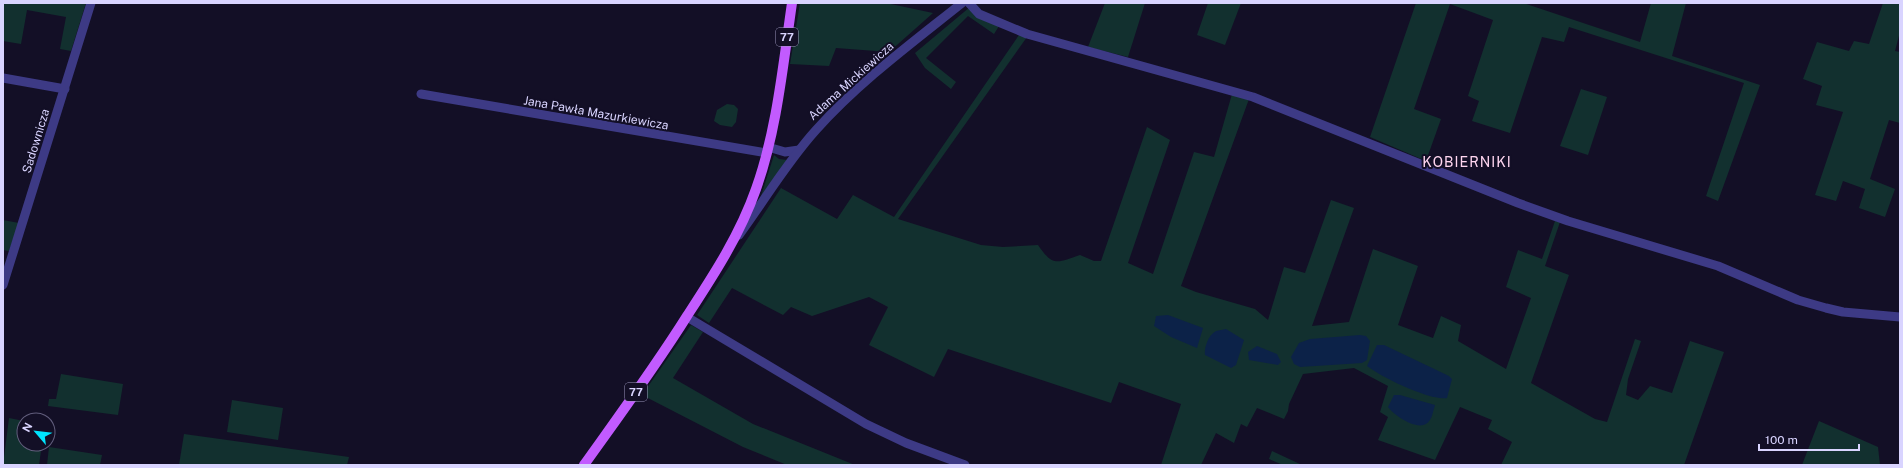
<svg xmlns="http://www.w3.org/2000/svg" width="1903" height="468" viewBox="0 0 1903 468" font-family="'Public Sans',sans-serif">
  <rect width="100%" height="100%" fill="#130f26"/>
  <!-- green -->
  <g fill="#12302f">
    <path d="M3,3H86L71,51L60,49L66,17L27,10L21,44L3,41Z"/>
    <path d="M800,3H886L933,13L889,52L836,48L829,66L790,64Z"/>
    <path d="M1105,3H1145L1128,57L1088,47Z"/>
    <path d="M1208,3H1241L1225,45L1197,35Z"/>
    <path d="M1416,3H1523L1640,42L1651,3H1686L1672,56L1760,85L1718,201L1706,196L1744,83L1569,27L1564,42L1542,37L1510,133L1472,121L1479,101L1468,96L1493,20L1450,4L1414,109L1441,119L1426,161L1370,137Z"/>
    <path d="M1883,3H1900V32L1895,51L1900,52V123L1889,120L1870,179L1895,189L1885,217L1859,208L1865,189L1843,181L1836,201L1815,195L1843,112L1816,105L1822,86L1803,79L1817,42L1849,51L1854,41L1869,44Z"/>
    <path d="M970,7L999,26L994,34L968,16L926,58L956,82L951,89L925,68L915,53Z"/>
    <path d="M1019,35L1027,37L898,219L981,245L1003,247L1038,245C1053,267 1057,263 1080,255L1094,261H1101L1147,127L1170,140L1128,263L1153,274L1194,152L1214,157L1232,94L1249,99L1181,286L1196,292L1255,309L1268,320L1284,267L1305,273L1331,200L1354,208L1312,326L1349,322L1373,249L1418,266L1398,325L1433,338L1441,316L1461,325L1458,341L1506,369L1531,298L1506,287L1518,250L1542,259L1555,221L1560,222L1545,266L1569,275L1531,383L1595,419L1607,422L1635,339L1641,341L1628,379L1626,395L1638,400L1650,386L1672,393L1690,341L1724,352L1684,465H1501L1512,442L1488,429L1492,420L1460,407L1435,460L1378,440L1388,417L1380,412L1388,386L1354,368L1303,374L1289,404L1288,411L1284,419L1257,408L1247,427L1241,424L1234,443L1216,433L1201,465H1161L1181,404L1119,382L1111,403L948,349L934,377L869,345L888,307L869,297L812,316L791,307L783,315L732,288L709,323L697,315L781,188L837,219L853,195L894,217Z"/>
    <path d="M1581,89L1607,97L1588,155L1560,146Z"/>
    <path d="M727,104L734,105L738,109L736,122L732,127L720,125L714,121L717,110Z"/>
    <path d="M774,155L779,159L787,160L761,196Z"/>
    <path d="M3,220L19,223L9,251L3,250Z"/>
    <path d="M691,325L703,332L673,378L753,424L855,465H787L743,447L642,395Z"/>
    <path d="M61,374L123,384L118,415L48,406L49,399H56Z"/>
    <path d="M232,400L283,408L278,440L227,432Z"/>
    <path d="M9,418L24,421V444H42L39,465H3Z"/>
    <path d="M1819,421L1878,447L1880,465H1802Z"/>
    <path d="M184,434L349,457L347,465H179Z"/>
    <path d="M49,447L102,455L100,465H47Z"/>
    <path d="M1272,451L1302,465H1283L1269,459Z"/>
  </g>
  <!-- water -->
  <g fill="#0c2248">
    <path d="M1168,315L1203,328L1197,348L1171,337L1154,326L1156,316Z"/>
    <path d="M1226,329L1244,340L1236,365L1231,368L1205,355C1204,348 1208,335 1216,331C1219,330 1223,330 1226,329Z"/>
    <path d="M1360,335L1366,336L1370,341L1367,360L1362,363L1300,367L1294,364L1291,357L1299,343L1310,339Z"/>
    <path d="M1377,345H1384L1449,376L1452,379L1447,398C1430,401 1381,377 1367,366Z"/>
    <path d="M1257,346L1277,354L1281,362L1278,365L1249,360L1248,352Z"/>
    <path d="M1394,395H1400L1435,405C1433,411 1432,421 1426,424C1415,430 1394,415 1388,407Z"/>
  </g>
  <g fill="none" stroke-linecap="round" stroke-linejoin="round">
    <!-- minor -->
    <g stroke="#3d3a85" stroke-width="9">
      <path d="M969,3L979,14L1027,34L1253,97L1518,203L1568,221L1718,266L1798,300L1826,308L1843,312L1900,317"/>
      <path d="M3,78L65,89"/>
      <path d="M421,94L767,153"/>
      <path d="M768,147L785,152L799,150"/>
      <path d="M739,235C764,201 787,162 816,130C859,82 912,43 962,3"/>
      <path d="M3,285L91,3"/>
      <path d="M687,317L866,424L906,443L965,465"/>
    </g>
    <!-- major -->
    <path stroke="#c25bff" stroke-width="10" d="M584,465C619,416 655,367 687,316C713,276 740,235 756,189C777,130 783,65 792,3"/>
  </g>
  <g text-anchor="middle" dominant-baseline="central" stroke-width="4" stroke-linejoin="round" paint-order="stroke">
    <!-- shield labels -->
    <g fill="#130f26" stroke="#9e99be" stroke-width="1">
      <rect x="776" y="28" width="22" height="18" rx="3"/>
      <rect x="625" y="383" width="22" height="18" rx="3"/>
    </g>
    <g font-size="11" font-weight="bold" fill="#d9d4ff">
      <text x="787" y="37">77</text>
      <text x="636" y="392">77</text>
    </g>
    <!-- street labels -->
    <g font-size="12" fill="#d9d4ff" stroke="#130f26">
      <text transform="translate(851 81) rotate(-42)">Adama Mickiewicza</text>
      <text transform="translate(596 113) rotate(10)">Jana Pawła Mazurkiewicza</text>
      <text transform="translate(36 141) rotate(-73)">Sadownicza</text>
    </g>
    <!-- quarter labels -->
    <g font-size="14" letter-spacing="1" fill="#ffd6f0" stroke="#130f26">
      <text x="1467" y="162">KOBIERNIKI</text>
    </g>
  </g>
  <!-- border -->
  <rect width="1903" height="468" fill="none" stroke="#d9d4ff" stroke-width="8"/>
  <!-- north arrow -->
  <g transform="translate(36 432) rotate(298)"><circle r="19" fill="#130f26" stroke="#625e7d"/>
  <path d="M0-3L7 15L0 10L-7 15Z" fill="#00e5ff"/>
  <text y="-6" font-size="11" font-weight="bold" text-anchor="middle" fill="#d9d4ff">N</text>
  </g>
  <!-- scale -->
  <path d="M1759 444v6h100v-6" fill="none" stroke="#d9d4ff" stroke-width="2"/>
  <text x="1765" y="444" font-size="12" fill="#d9d4ff" stroke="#130f26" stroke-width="3" paint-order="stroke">100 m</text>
</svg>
